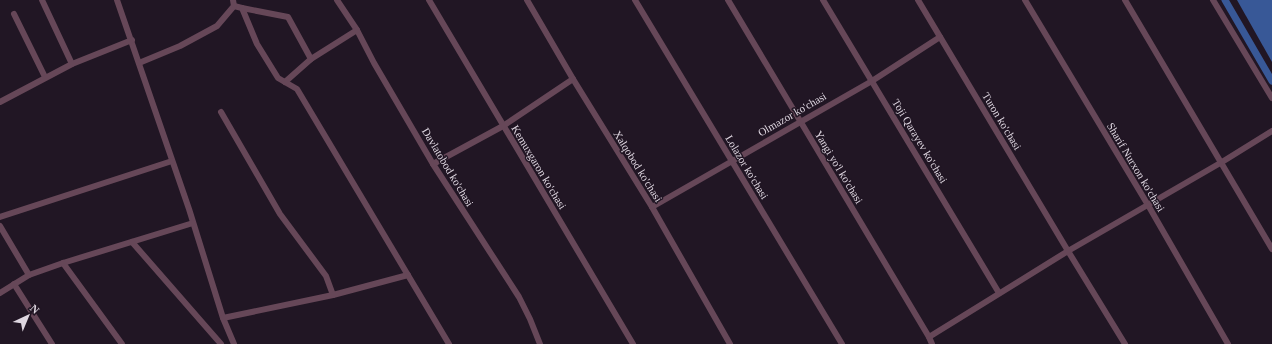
<svg xmlns="http://www.w3.org/2000/svg" width="1272" height="344" viewBox="0 0 1272 344" font-family="'Times New Roman',serif">
  <rect width="100%" height="100%" fill="#211624"/>
  <!-- water -->
  <path fill="#385897" d="M1237,0H1272V62Z"/>
  <g fill="none" stroke-linecap="round" stroke-linejoin="round">
    <!-- canal -->
    <path stroke="#385897" stroke-width="7" d="M1225,0L1272,81"/>
    <!-- street -->
    <g stroke="#664758" stroke-width="6">
      <path d="M42,0L72,64"/>
      <path d="M117,0L189,209L223,318L234,344"/>
      <path d="M337,0L357,30L374,63L433,164L519,297L530,319L540,344"/>
      <path d="M429,0L633,344"/>
      <path d="M527,0L573,79L652,207L730,344"/>
      <path d="M635,0L842,344"/>
      <path d="M728,0L929,337L932,344"/>
      <path d="M823,0L999,293"/>
      <path d="M918,0L1068,251L1125,344"/>
      <path d="M1025,0L1148,205L1228,344"/>
      <path d="M1125,0L1272,249"/>
      <path d="M1213,0L1272,98"/>
      <path d="M234,6L242,8L257,44L278,78L297,89L449,344"/>
      <path d="M242,8L288,17L311,59"/>
      <path d="M14,14L45,77"/>
      <path d="M139,63L180,46L217,26L234,6L233,0"/>
      <path d="M285,82L311,59L357,30"/>
      <path d="M0,102L72,64L132,40"/>
      <path d="M221,112L280,214L326,276L333,295"/>
      <path d="M433,164L503,126L573,79"/>
      <path d="M652,207L872,81L940,37"/>
      <path d="M0,217L172,161"/>
      <path d="M0,226L29,275L63,263L193,223"/>
      <path d="M132,242L221,344"/>
      <path d="M63,263L122,344"/>
      <path d="M14,284L52,344"/>
      <path d="M0,293L29,275"/>
      <path d="M223,318L333,295L408,275"/>
      <path d="M929,337L1068,251L1222,162L1272,131"/>
    </g>
  </g>
  <g text-anchor="middle" dominant-baseline="central" stroke-width="3" stroke-linejoin="round" paint-order="stroke">
    <!-- street labels -->
    <g font-size="11" fill="#ded6e0" stroke="#211624">
      <text transform="translate(792 114) rotate(-30)">Olmazor ko'chasi</text>
      <text transform="translate(1002 121) rotate(59)">Turon ko'chasi</text>
      <text transform="translate(920 141) rotate(59)">Toji Qarayev ko'chasi</text>
      <text transform="translate(638 166) rotate(58)">Xalqobod ko'chasi</text>
      <text transform="translate(448 167) rotate(59)">Davlatobod ko'chasi</text>
      <text transform="translate(539 167) rotate(59)">Kemuxgaron ko'chasi</text>
      <text transform="translate(747 167) rotate(59)">Lolazor ko'chasi</text>
      <text transform="translate(839 167) rotate(59)">Yangi yo'l ko'chasi</text>
      <text transform="translate(1136 167) rotate(59)">Sharif Nurxon ko'chasi</text>
    </g>
  </g>
  <!-- north arrow -->
  <g transform="translate(28 316) rotate(44)" stroke="#211624" stroke-width="3" paint-order="stroke">
  <path d="M0-3L7 15L0 10L-7 15Z" fill="#ded6e0"/>
  <text y="-6" font-size="11" font-weight="bold" text-anchor="middle" fill="#ded6e0">N</text>
  </g>
</svg>
